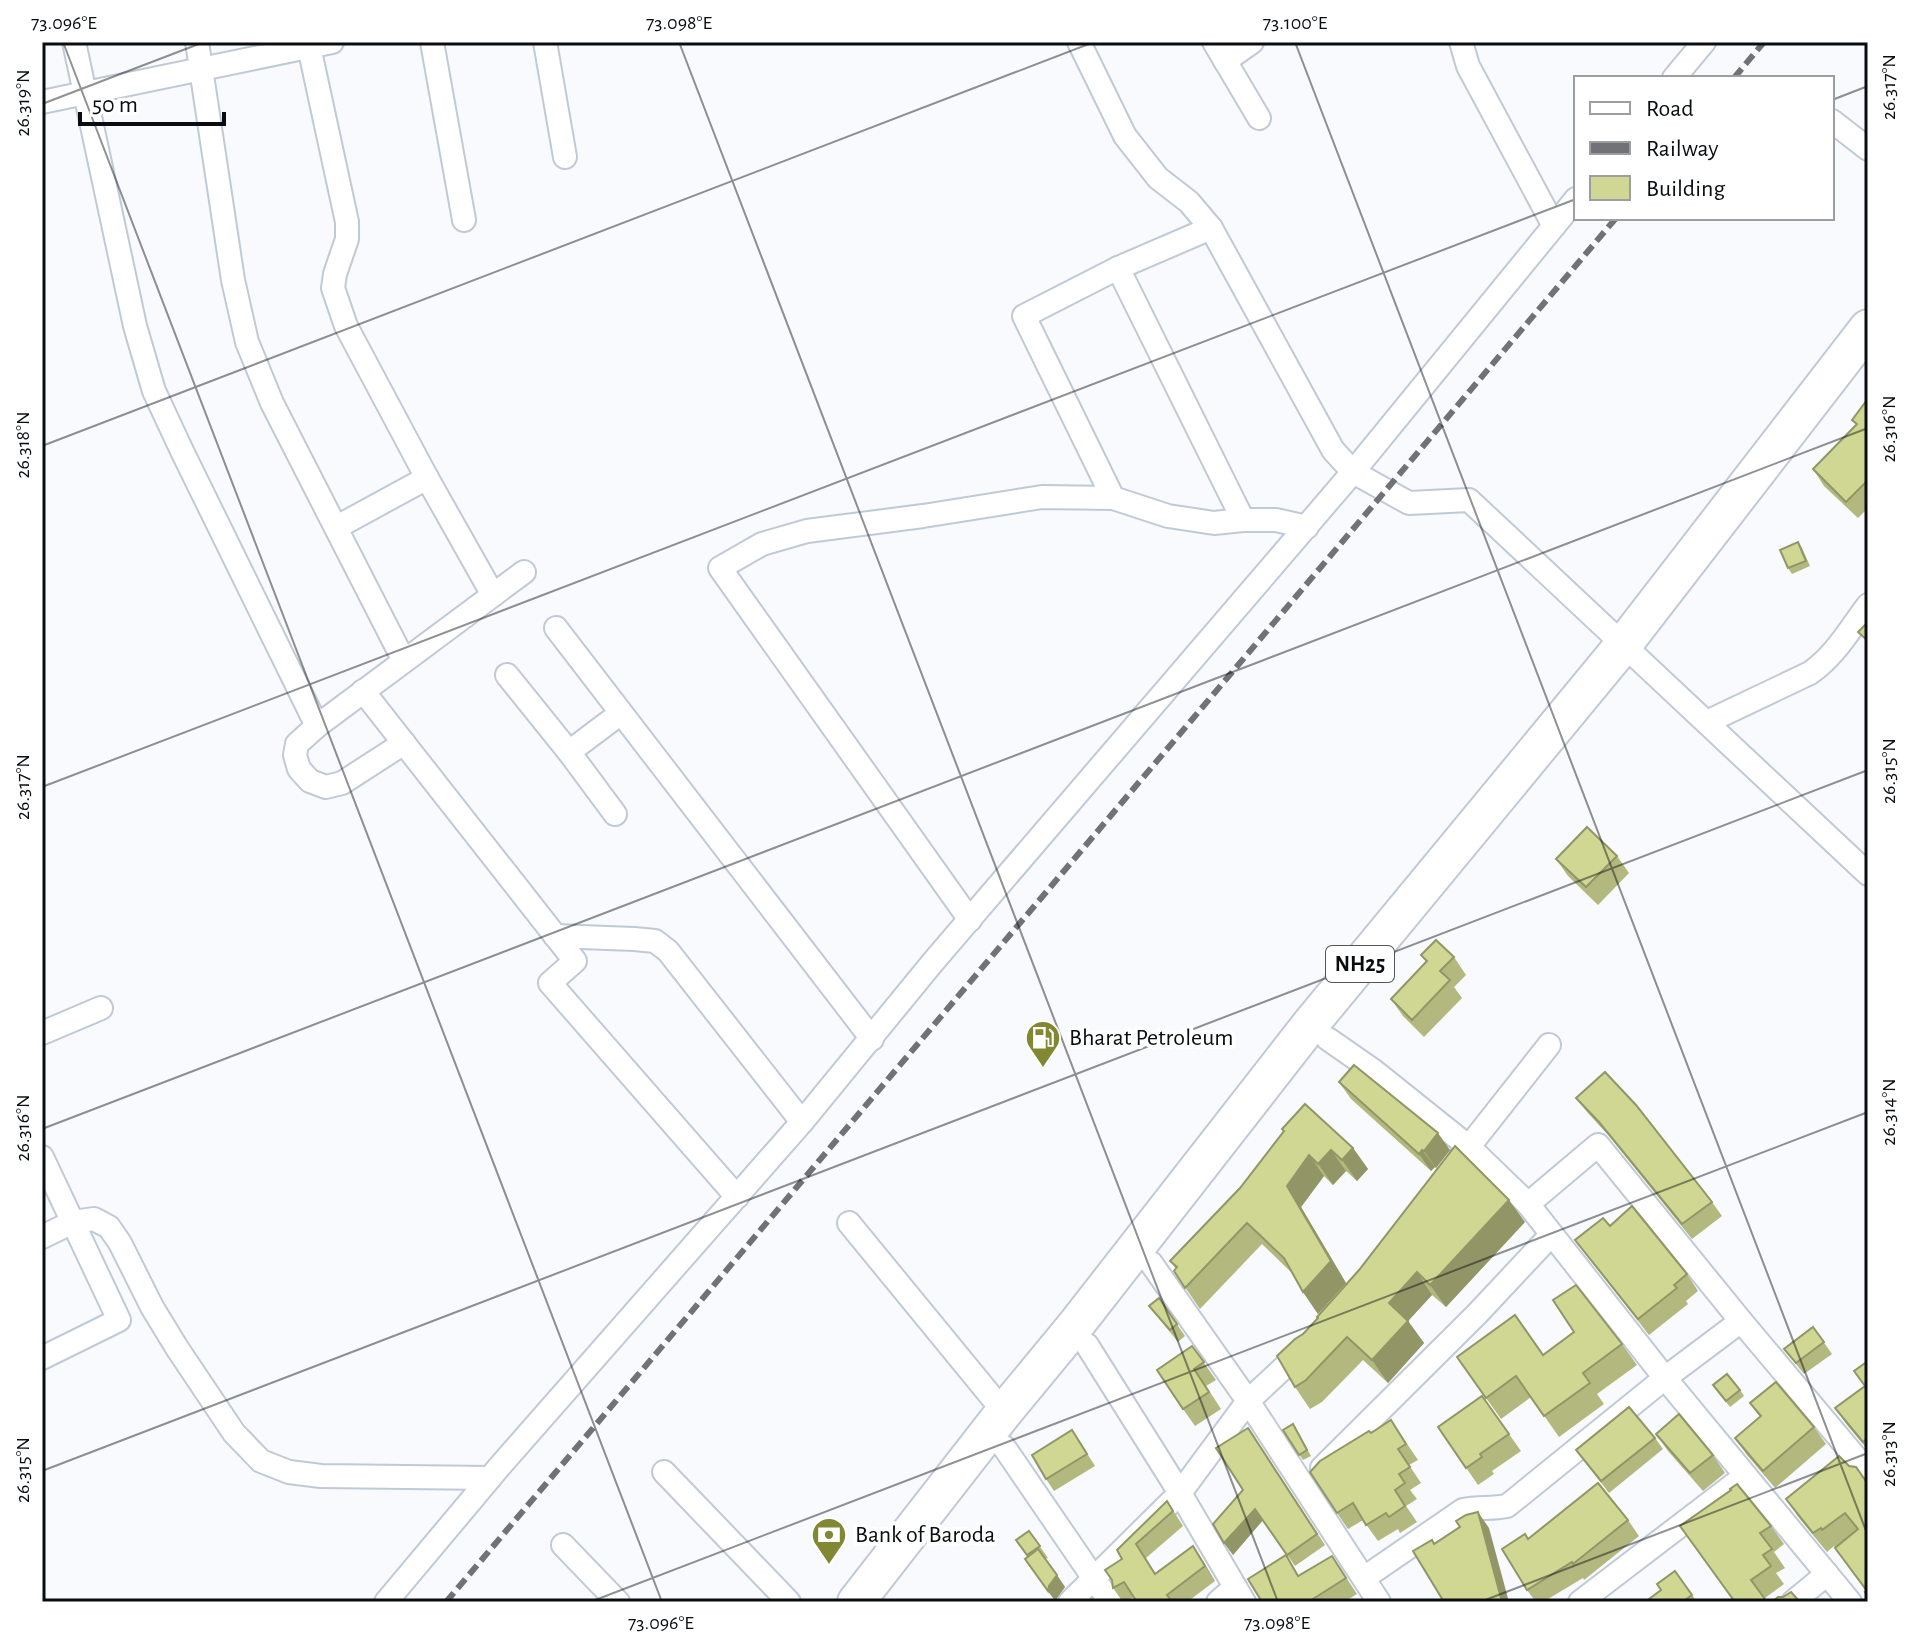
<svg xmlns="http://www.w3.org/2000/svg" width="1910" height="1644" viewBox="0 0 1910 1644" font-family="'Alegreya Sans',sans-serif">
  <rect width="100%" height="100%" fill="#f8fafd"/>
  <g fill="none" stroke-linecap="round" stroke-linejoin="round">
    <defs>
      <g id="street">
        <path d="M74,42L135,326L154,391L182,451L317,726"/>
        <path d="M197,42L233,280L247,342L272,403L404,661"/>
        <path d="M308,42L347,222V239L335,274L333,288L346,326L427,478L493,595"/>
        <path d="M432,42L464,220"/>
        <path d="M545,42L565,157"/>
        <path d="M1079,42L1125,136L1158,178L1189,202L1211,228L1333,450L1353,472L1409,503L1469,500L1868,874"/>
        <path d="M1214,42L1259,118"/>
        <path d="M1461,42L1468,66L1554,226"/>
        <path d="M1225,61L1252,42"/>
        <path d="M1674,78L1704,42"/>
        <path d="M42,102L332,42"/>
        <path d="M1832,121L1868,149"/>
        <path d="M1118,268L1243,520"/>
        <path d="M1113,498L1024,316L1118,268L1211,228"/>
        <path d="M337,527L427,478"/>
        <path d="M556,628L872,1039"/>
        <path d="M507,675L569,752L615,814"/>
        <path d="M363,691L575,961L550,983L737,1197"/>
        <path d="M1707,722L1810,673C1835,656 1850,629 1868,605"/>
        <path d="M404,743L342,783L326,787L310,781L299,769L295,755L297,744L317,726L524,572"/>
        <path d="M569,752L621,713"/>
        <path d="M970,920L720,568L762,544L807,531L923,516L1042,497L1113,498L1168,516L1214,523L1243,520H1276L1307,527"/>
        <path d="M555,936L634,939L655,941L668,951L802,1122"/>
        <path d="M42,1033L101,1008"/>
        <path d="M1328,1039L1374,1071L1469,1147L1528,1204L1598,1145L1741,1321L1868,1472"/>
        <path d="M42,1157L119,1320L42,1358"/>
        <path d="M1460,1158L1549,1045"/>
        <path d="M1528,1204L1665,1378L1850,1602"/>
        <path d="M849,1223L1004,1412"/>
        <path d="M42,1237L73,1222L94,1219L109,1227L120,1243L152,1307L177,1348L234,1433L261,1461L289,1472L321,1476L490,1478"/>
        <path d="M1151,1263L1248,1401L1305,1348"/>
        <path d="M1087,1345L1180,1493L1244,1602"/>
        <path d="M1004,1447L1110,1602"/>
        <path d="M1322,1468L1477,1314L1551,1235"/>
        <path d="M664,1472L789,1602"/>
        <path d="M563,1545L618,1602"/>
        <path d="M1364,1578L1463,1510C1478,1507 1492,1509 1507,1506L1665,1378L1741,1321"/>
        <path d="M386,1602L500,1466L802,1122L933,962L1353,472L1576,199"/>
        <path d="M1070,1602L1180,1493L1248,1401L1379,1602"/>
        <path d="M1218,1602L1235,1587"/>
        <path d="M1580,1602L1745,1476"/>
        <path d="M1793,1602L1827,1574"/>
      </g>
      <path id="primary" d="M856,1602L1004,1412L1075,1326L1309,1026L1624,644L1868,328"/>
    </defs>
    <!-- street casing -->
    <use href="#street" stroke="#c0cad7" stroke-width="26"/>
    <!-- primary casing -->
    <use href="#primary" stroke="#c0cad7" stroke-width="40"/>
    <!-- street -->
    <use href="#street" stroke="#fff" stroke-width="22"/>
    <!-- primary -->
    <use href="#primary" stroke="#fff" stroke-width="36"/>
    <!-- rail -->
    <g stroke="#707277" stroke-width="6" stroke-dasharray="12 6" stroke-linecap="butt">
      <path d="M1734,78L1764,42"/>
      <path d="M446,1602L1616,218"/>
    </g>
  </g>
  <!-- wall -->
  <g fill="#b3b97e">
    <path d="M1868,401V508L1858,518L1824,486L1813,469L1856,425L1852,420Z"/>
    <path d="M1798,542L1802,548L1810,566L1792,574L1788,568Z"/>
    <path d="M1617,856L1629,873L1598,905L1568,876L1556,859Z"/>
    <path d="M1421,955L1454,957L1466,975L1454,987L1462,998L1424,1037L1403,1016L1391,999L1426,962Z"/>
    <path d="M1339,1082L1450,1150L1436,1168L1435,1167L1431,1171L1351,1099Z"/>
    <path d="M1576,1098L1712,1202L1722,1216L1692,1239L1609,1136L1587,1112Z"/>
    <path d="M1283,1132L1353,1148L1368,1169L1357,1181L1346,1171L1333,1185L1324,1176L1301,1207L1346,1283L1318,1314L1303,1292L1292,1273L1262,1244L1200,1309L1174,1271L1176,1269L1170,1261L1240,1188Z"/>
    <path d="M1525,1222L1446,1307L1432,1295L1408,1321L1424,1343L1388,1383L1363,1360L1322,1402L1310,1409L1295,1387L1303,1334L1318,1318Z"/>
    <path d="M1610,1226L1687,1274L1698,1291L1686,1301L1688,1304L1649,1335L1575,1240Z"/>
    <path d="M1159,1298L1185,1336L1178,1342L1149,1306Z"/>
    <path d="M1813,1327L1832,1354L1804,1374L1784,1349Z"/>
    <path d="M1622,1344L1637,1365L1597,1394L1604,1404L1559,1437L1531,1397L1501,1419L1457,1357L1543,1355Z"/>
    <path d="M1192,1346L1216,1380L1206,1386L1221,1409L1195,1426L1183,1409Z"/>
    <path d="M1868,1361V1450L1847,1425L1835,1408L1865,1386Z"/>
    <path d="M1713,1385L1740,1390L1744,1396L1730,1407Z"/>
    <path d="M1482,1396L1521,1451L1492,1471L1494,1474L1478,1485L1438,1427Z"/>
    <path d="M1750,1403L1814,1427L1826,1444L1775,1488L1747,1455L1735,1438L1760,1417Z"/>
    <path d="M1391,1420L1418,1460L1409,1465L1421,1483L1410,1490L1417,1499L1406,1506L1417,1522L1400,1533L1398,1529L1378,1541L1363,1520L1348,1529L1337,1513L1371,1433Z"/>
    <path d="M1293,1424L1311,1456L1303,1460L1283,1430Z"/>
    <path d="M1248,1428L1325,1545L1295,1566L1263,1520L1233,1555L1243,1490Z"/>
    <path d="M1072,1430L1095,1466L1054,1491L1046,1479Z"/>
    <path d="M1656,1434L1713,1455L1725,1473L1703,1491L1668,1451Z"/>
    <path d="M1655,1438L1663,1449L1609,1493L1576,1450Z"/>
    <path d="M1849,1466L1866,1591L1834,1546L1827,1552L1799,1518L1786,1499Z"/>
    <path d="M1167,1501L1183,1526L1146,1558L1155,1574L1193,1546L1215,1581L1187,1602H1137L1134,1597L1125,1602H1123L1113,1588L1112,1580L1122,1559Z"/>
    <path d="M1628,1520L1639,1536L1584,1580L1583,1578L1543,1602H1536L1527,1590L1528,1539Z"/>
    <path d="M1680,1526H1771L1784,1544L1774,1552L1785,1568L1776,1573L1784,1584L1765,1598Z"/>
    <path d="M1029,1531L1048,1558L1045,1559L1065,1587L1057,1598L1056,1602L1025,1559L1028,1557L1016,1540Z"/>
    <path d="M1332,1556L1357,1594L1344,1602H1262L1299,1576Z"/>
    <path d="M1675,1571L1697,1602H1645L1661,1590Z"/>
  </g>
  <!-- shaded-wall -->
  <g fill="#929667">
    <path d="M1438,1133L1450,1150L1436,1168L1424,1151Z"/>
    <path d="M1353,1148L1368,1169L1357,1181L1342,1160Z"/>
    <path d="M1331,1150L1346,1171L1333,1185L1318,1164Z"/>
    <path d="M1422,1150L1435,1167L1431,1171L1419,1154Z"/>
    <path d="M1309,1155L1324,1176L1301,1207L1346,1283L1318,1314L1303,1292L1287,1186Z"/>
    <path d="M1509,1200L1525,1222L1446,1307L1430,1285Z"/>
    <path d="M1417,1272L1432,1295L1408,1321L1424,1343L1388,1383L1372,1360L1389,1303Z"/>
    <path d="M1255,1509L1263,1520L1233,1555L1224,1543Z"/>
    <path d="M1478,1512L1489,1528L1509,1602H1502Z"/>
    <path d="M1193,1546L1203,1561L1215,1581L1205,1566Z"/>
    <path d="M1057,1575L1065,1587L1057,1598L1056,1602L1048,1591L1049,1586Z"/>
  </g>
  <!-- building -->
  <g fill="#d0d793" stroke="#929667" stroke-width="2">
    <path d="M1867,400L1868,480L1846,502L1813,469L1857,424L1852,420Z"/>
    <path d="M1798,542L1806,561L1788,568L1780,550Z"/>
    <path d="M1868,622V641L1858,632Z"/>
    <path d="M1587,827L1617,856L1586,887L1556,859Z"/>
    <path d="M1436,940L1454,957L1440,971L1450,980L1412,1020L1391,999L1427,961L1421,955Z"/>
    <path d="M1354,1065L1438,1133L1424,1151L1422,1150L1419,1154L1339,1082Z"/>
    <path d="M1605,1072L1636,1105L1712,1202L1682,1224L1599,1122L1576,1098Z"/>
    <path d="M1305,1104L1353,1148L1342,1160L1331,1150L1318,1164L1309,1155L1287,1186L1331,1261L1303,1292L1284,1258L1247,1223L1185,1288L1174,1271L1177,1267L1170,1261L1240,1188L1284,1131L1282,1129Z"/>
    <path d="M1455,1146L1509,1200L1430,1285L1417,1272L1389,1303L1408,1321L1372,1360L1347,1337L1306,1380L1295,1387L1277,1356L1295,1339L1303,1334L1318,1318L1317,1317L1359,1270Z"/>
    <path d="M1632,1206L1687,1274L1674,1285L1677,1288L1638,1319L1575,1240L1603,1218L1610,1226Z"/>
    <path d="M1576,1285L1622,1344L1583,1373L1590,1383L1544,1416L1516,1376L1486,1398L1457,1357L1515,1315L1543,1355L1574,1332L1553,1300Z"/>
    <path d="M1159,1298L1177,1324L1170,1330L1149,1306Z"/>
    <path d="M1813,1327L1824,1342L1796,1363L1784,1349Z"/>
    <path d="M1192,1346L1204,1362L1194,1369L1209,1392L1183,1409L1157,1370Z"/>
    <path d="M1868,1361V1438L1863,1442L1835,1408L1865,1386L1854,1371Z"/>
    <path d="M1727,1374L1740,1390L1726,1401L1713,1385Z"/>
    <path d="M1776,1382L1814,1427L1763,1471L1735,1438L1761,1416L1750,1403Z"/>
    <path d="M1482,1396L1509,1434L1480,1454L1482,1457L1466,1468L1438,1427Z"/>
    <path d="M1629,1407L1655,1438L1601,1481L1576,1450Z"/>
    <path d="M1679,1414L1713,1455L1690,1473L1656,1434Z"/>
    <path d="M1391,1420L1406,1444L1398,1449L1410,1467L1399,1474L1405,1483L1395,1490L1405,1506L1389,1517L1386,1513L1366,1525L1353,1503L1337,1513L1310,1472L1320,1461L1369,1431L1371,1433Z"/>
    <path d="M1293,1424L1307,1450L1299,1455L1283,1430Z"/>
    <path d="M1248,1428L1317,1534L1287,1555L1255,1509L1224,1543L1213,1524L1243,1490L1216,1448Z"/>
    <path d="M1072,1430L1087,1454L1046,1479L1032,1455Z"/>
    <path d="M1839,1456L1849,1466L1856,1467L1868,1484V1596L1865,1592L1867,1591L1835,1548L1858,1529L1845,1513L1822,1530L1821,1528L1813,1533L1786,1499Z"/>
    <path d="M1598,1483L1628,1520L1573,1564L1572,1562L1527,1590L1502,1549L1525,1534L1528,1539Z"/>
    <path d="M1737,1484L1771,1526L1760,1533L1772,1549L1763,1555L1771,1566L1751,1580L1767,1602H1735L1680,1526L1731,1490L1730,1489Z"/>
    <path d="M1167,1501L1173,1511L1136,1544L1155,1574L1193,1546L1205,1566L1167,1595L1172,1602H1137L1124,1582L1113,1588L1112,1580L1105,1570L1122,1559L1117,1550Z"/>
    <path d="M1478,1512L1502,1602H1477L1475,1600L1471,1602H1444L1413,1551L1432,1540L1434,1544L1460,1527L1456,1521L1466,1515Z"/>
    <path d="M1029,1531L1040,1546L1027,1555L1016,1540Z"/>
    <path d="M1038,1549L1057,1575L1049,1586L1048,1591L1025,1559Z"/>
    <path d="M1286,1555L1298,1576L1332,1556L1346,1578L1313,1599L1315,1602H1262L1248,1579Z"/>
    <path d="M1675,1571L1692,1595L1682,1602H1645L1661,1590L1657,1584Z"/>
    <path d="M1791,1592L1800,1602H1772L1778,1597H1783Z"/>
  </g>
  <!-- ticks -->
  <path fill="none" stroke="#090c11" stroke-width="2" stroke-opacity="0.45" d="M63,42L662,1602M679,42L1278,1602M1295,42L1868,1536M1832,100L1868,86M42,104L204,42M42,446L1094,42M42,787L1576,199M42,1129L1868,428M42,1471L1868,770M42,1592L46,1602M590,1602L1868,1112M1480,1602L1868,1453"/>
  <!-- icons -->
  <defs>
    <symbol id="fuel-pin" viewBox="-11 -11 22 30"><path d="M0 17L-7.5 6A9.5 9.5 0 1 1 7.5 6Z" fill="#818732" stroke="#fff"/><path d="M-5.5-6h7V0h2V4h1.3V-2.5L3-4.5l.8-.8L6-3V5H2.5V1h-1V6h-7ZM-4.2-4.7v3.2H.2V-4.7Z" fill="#fff"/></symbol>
    <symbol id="bank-pin" viewBox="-11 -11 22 30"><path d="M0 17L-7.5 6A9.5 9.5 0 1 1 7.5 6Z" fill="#818732" stroke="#fff"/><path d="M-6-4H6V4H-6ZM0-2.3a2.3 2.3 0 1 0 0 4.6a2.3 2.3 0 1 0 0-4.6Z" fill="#fff"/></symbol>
  </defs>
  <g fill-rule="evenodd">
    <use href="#fuel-pin" x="1023" y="1018" width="40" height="54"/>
    <use href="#bank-pin" x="809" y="1515" width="40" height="54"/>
  </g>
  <g text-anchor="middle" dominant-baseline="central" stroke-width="8" stroke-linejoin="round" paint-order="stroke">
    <!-- shield labels -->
    <rect fill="#fff" stroke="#535558" stroke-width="2" x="1326" y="946" width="68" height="36" rx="6"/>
    <g font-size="22" font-weight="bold" fill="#090c11">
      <text x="1360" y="964">NH25</text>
    </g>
    <!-- poi labels -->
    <g font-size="24" fill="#090c11" stroke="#fff" text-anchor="start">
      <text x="1069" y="1038">Bharat Petroleum</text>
      <text x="855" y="1535">Bank of Baroda</text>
    </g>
  </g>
  <!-- border -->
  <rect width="1910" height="1644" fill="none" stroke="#ffffff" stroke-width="88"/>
  <!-- legend -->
  <rect x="1574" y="76" width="260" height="144" fill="#ffffff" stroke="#9d9ea0" stroke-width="2"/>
  <rect x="1590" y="102" width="40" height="12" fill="#ffffff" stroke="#9d9ea0" stroke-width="2"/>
  <text x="1646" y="116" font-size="24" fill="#090c11">Road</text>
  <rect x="1590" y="142" width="40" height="12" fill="#707277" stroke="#9d9ea0" stroke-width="2"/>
  <text x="1646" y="156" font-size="24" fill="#090c11">Railway</text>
  <rect x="1590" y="176" width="40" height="24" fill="#d0d793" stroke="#9d9ea0" stroke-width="2"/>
  <text x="1646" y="196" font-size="24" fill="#090c11">Building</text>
  <!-- scale -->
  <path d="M80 112v12h144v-12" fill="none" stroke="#090c11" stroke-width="4"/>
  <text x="92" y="112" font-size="24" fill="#090c11" stroke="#ffffff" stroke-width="6" paint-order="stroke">50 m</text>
  <rect x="44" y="44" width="1822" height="1556" fill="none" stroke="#090c11" stroke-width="3"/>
  <g font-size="20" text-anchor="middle" fill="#090c11">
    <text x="64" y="29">73.096°E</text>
    <text x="679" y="29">73.098°E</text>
    <text x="1295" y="29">73.100°E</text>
    <text transform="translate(1888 87) rotate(-90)" y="7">26.317°N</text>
    <text transform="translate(22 103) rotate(-90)" y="7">26.319°N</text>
    <text transform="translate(1888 429) rotate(-90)" y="7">26.316°N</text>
    <text transform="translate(22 445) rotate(-90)" y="7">26.318°N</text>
    <text transform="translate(1888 771) rotate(-90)" y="7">26.315°N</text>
    <text transform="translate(22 787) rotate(-90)" y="7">26.317°N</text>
    <text transform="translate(1888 1112) rotate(-90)" y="7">26.314°N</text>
    <text transform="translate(22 1128) rotate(-90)" y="7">26.316°N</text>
    <text transform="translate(1888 1454) rotate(-90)" y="7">26.313°N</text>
    <text transform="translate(22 1470) rotate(-90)" y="7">26.315°N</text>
    <text x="661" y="1629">73.096°E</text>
    <text x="1277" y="1629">73.098°E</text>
  </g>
</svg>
